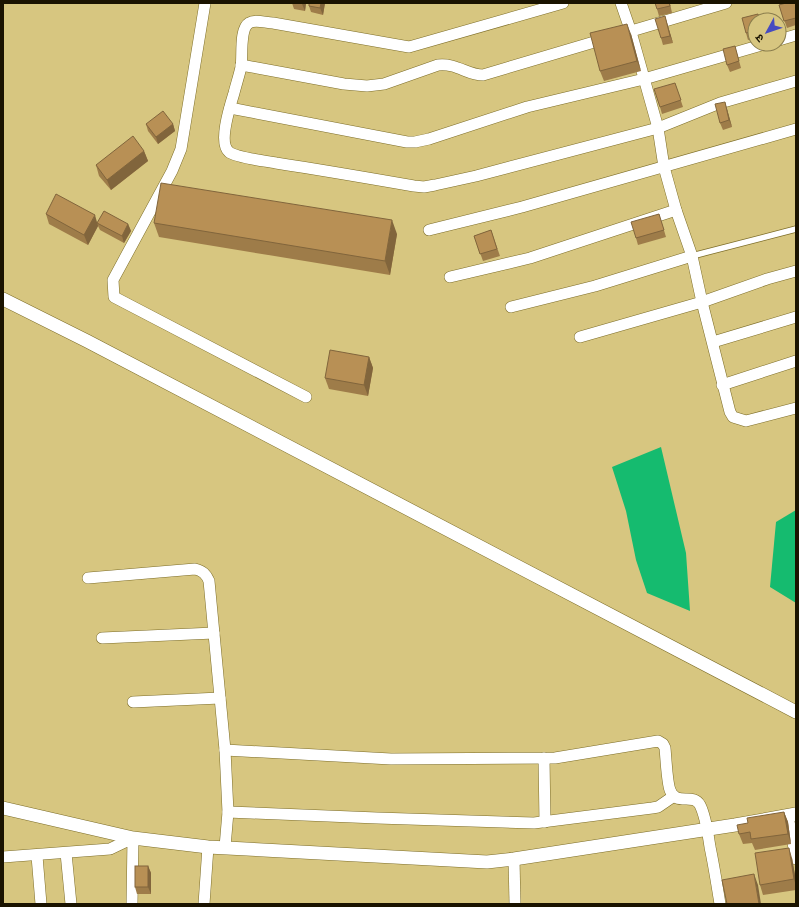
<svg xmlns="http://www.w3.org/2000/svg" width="799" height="907" viewBox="0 0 799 907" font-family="'Space Grotesk','Noto Sans Devanagari',sans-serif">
  <rect width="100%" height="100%" fill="#d7c680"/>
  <!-- water -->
  <g fill="#15bb6f">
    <path d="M661,447L686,553L690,611L647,593L636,560L626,511L612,467Z"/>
    <path d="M796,510V603L770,587L776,522Z"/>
  </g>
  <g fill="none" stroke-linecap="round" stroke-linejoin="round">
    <defs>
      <path id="service" d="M692,256L796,229"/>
      <g id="minor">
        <path d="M205,3L181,149L172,171L113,280L114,297L306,397"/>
        <path d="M563,3L409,47L273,23C266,23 255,19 249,23C239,29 243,57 241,67C239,76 236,85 234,93C230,106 218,143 229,152C237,158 266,161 276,163C322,170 368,178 414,186L424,187L435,185L476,176L658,128L720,103L796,81"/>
        <path d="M621,3L631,32L658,128L664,167L676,210L692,256L702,302L730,412L733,417L746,421L796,408"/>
        <path d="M779,40L796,35"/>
        <path d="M241,65L344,84L367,86L384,84L438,65C457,63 467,75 483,75L726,3"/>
        <path d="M230,108L407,142H415L429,139L527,107L644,79L765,44"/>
        <path d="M429,230L522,207L796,129"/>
        <path d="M450,277L530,258L676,210"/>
        <path d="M511,307L595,286L692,256"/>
        <path d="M580,337L702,302L767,279L796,271"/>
        <path d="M713,342L796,317"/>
        <path d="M722,385L796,361"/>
        <path d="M88,578L195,569C203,571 206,574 209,581L225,750L228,812L225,847"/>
        <path d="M102,638L214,633"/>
        <path d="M133,702L220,698"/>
        <path d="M225,750L391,759L555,758L658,741L663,744L665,748C666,758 667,782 670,790C676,807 693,792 700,805C706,817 708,834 710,847C714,866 717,885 720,904"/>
        <path d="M544,758L545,822"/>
        <path d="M228,812L377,818L534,823L652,808L658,807L674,796"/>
        <path d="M788,816L796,859"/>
        <path d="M66,853L71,904"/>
        <path d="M37,856L41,904"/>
        <path d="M3,857L110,849L133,838L132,904"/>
        <path d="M514,859L515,904"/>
        <path d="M204,904L208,847"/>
      </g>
      <g id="tertiary">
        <path d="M3,299L87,341L796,712"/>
        <path d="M3,808L133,838L208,847L487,862L514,859L735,825L796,814"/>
      </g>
    </defs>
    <!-- service casing -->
    <use href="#service" stroke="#7d6d27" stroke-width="7"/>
    <!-- minor casing -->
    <use href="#minor" stroke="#7d6d27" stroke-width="12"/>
    <!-- tertiary casing -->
    <use href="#tertiary" stroke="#7d6d27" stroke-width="14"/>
    <!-- service -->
    <use href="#service" stroke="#fff" stroke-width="5.5"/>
    <!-- minor -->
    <use href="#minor" stroke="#fff" stroke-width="11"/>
    <!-- tertiary -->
    <use href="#tertiary" stroke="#fff" stroke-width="13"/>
  </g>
  <!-- wall -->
  <g fill="#9e7c49">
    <path d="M292,3H306L305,11L294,9Z"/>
    <path d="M309,3H325L323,15L311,12L309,6Z"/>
    <path d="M670,3L672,13L659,16L657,9Z"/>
    <path d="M796,3V25L787,28L779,5Z"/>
    <path d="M665,16L673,43L663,45L661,38Z"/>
    <path d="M755,20V38L748,40L746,33Z"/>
    <path d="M631,34L641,71L604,81L600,71Z"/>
    <path d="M735,46L741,68L730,72L727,65Z"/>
    <path d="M675,83L683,107L662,114L660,107Z"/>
    <path d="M725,102L732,127L723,130L720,123Z"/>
    <path d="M146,124H173L175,131L158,144L148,131Z"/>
    <path d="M144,151L148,161L111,190L99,176L96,165Z"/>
    <path d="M46,214L97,222L128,224L131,231L124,243L100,230L98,226L88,245L49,224Z"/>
    <path d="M659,214L666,237L638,245L636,238Z"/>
    <path d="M154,223L397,234L390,275L159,237Z"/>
    <path d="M491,230L500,256L483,261L474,236Z"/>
    <path d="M369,357L373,368L368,396L329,389L325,378Z"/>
    <path d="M784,812L788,822L791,844L755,850L752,843L743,844L739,834L748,823Z"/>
    <path d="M792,858L796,881V890L763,895L760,885Z"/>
    <path d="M148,866L151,873V894H137L135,887Z"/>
  </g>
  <!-- shaded-wall -->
  <g fill="#81653c">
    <path d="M302,3H306L305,11L302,4Z"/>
    <path d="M321,3H325L323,15L320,8Z"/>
    <path d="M665,16L667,23L673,43L670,36Z"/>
    <path d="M627,24L631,34L641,71L637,61Z"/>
    <path d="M725,102L727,109L732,127L729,120Z"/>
    <path d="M173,124L175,131L158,144L156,137Z"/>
    <path d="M144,151L148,161L111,190L107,180Z"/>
    <path d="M95,215L98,226L88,245L84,235Z"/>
    <path d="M392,220L397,234L390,275L385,261Z"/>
    <path d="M128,224L131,231L124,243L122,236Z"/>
    <path d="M369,357L373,368L368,396L364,385Z"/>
    <path d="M784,812L788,822L791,844L788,834Z"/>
    <path d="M789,848L792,858L796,881V886L794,879Z"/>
    <path d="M148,866L151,873V894L148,887Z"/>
    <path d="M754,874L758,885L761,904H759Z"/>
  </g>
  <!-- building -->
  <g fill="#b89055" stroke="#81653c">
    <path d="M309,3H321L320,8L309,6Z"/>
    <path d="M655,3H669L670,6L657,9Z"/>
    <path d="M786,3H796V18L784,21L779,5Z"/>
    <path d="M758,14L760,20H755V30L746,33L742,18Z"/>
    <path d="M665,16L670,36L661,38L655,19Z"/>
    <path d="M627,24L637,61L600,71L590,33Z"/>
    <path d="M735,46L739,61L727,65L723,49Z"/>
    <path d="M675,83L681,100L660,107L654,89Z"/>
    <path d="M725,102L729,120L720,123L715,104Z"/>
    <path d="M163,111L173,124L156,137L146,124Z"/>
    <path d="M133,136L144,151L107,180L96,165Z"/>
    <path d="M161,183L392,220L385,261L154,223Z"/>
    <path d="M56,194L95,215L84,235L46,214Z"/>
    <path d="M104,211L128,224L122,236L97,223Z"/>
    <path d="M659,214L664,230L636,238L631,222Z"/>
    <path d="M491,230L497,249L480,254L474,236Z"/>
    <path d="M330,350L369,357L364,385L325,378Z"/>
    <path d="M784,812L788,834L751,839L750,832L739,834L737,825L748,823L747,818Z"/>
    <path d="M789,848L794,879L760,885L755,853Z"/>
    <rect x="135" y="866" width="13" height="21"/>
    <path d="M754,874L759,904H727L722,880Z"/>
  </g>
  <!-- border -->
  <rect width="799" height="907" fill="none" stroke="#1a1300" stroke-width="8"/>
  <!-- north arrow -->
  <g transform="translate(767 32) rotate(230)"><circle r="19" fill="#d7c680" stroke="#8b7e4d"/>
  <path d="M0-3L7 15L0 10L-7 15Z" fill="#464bc0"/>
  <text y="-6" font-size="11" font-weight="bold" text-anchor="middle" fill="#1a1300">उ</text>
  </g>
</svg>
